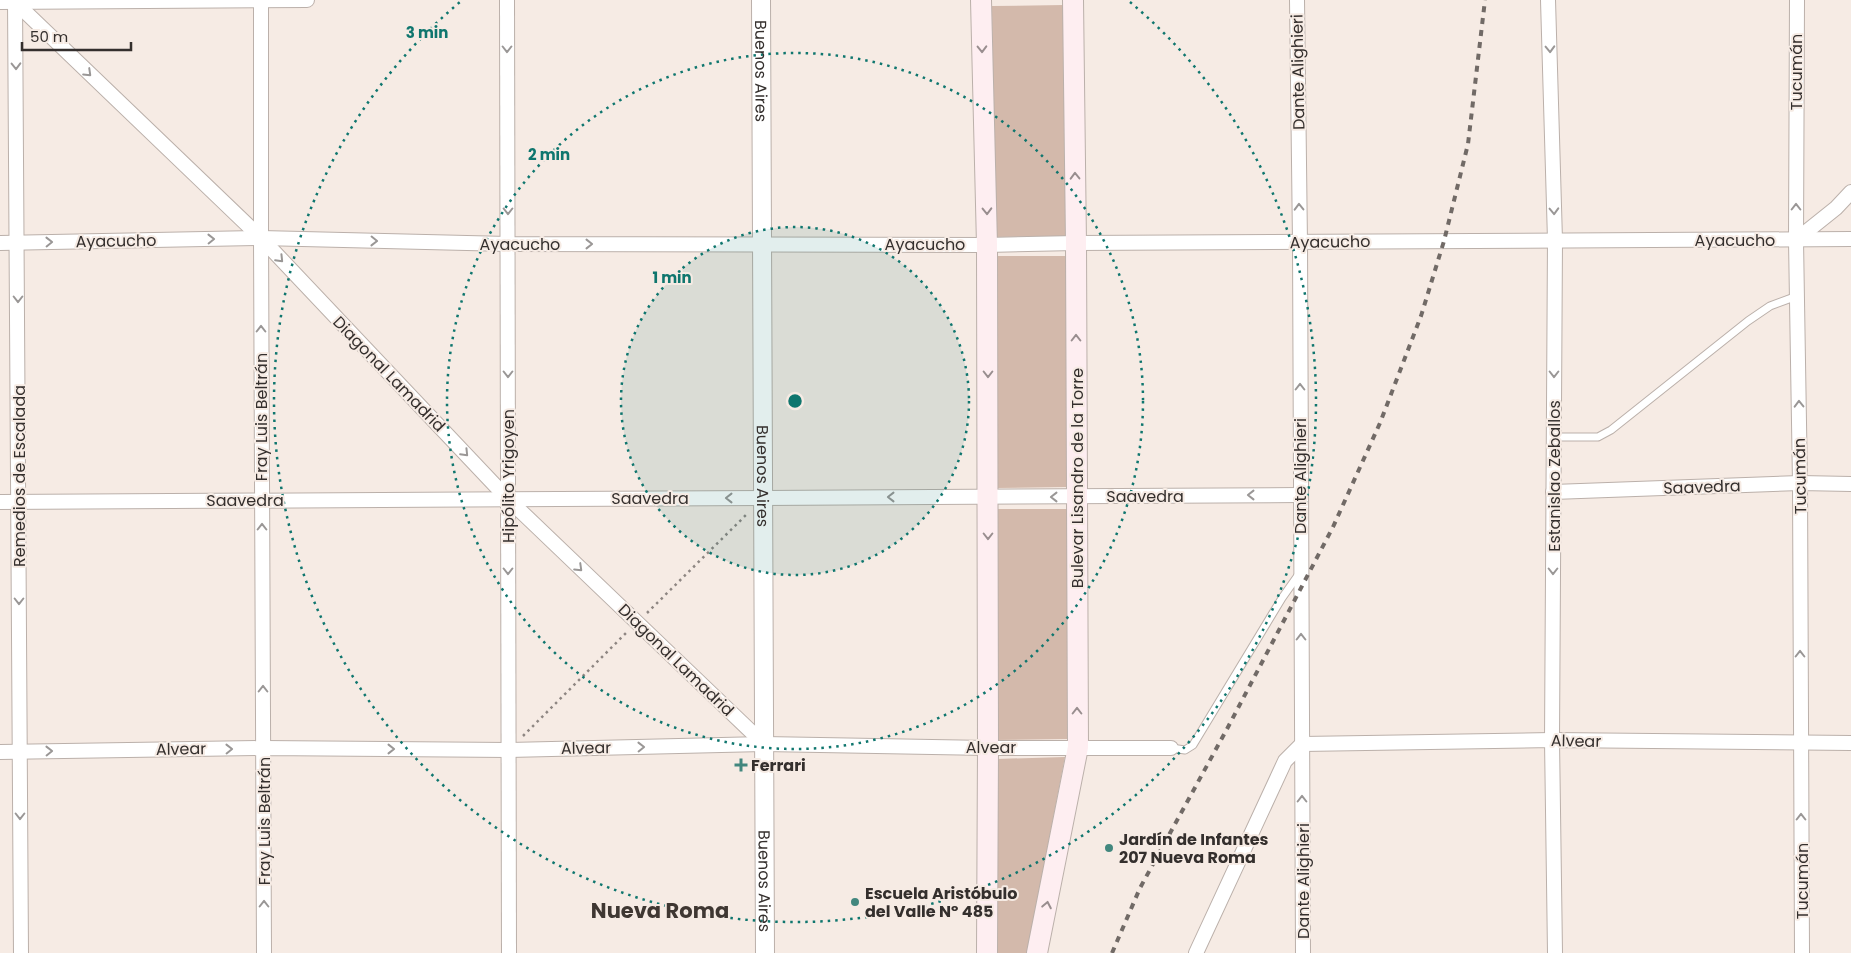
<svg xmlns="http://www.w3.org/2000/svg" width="1851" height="953" viewBox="0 0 1851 953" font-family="Poppins,sans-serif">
  <rect width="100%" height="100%" fill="#f6ebe4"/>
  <!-- green -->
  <g fill="#d3b9ab">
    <path d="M1064,5L1066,236L994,237L992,6Z"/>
    <path d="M994,256H1066L1068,487L996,488Z"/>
    <path d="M994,509H1067L1068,739L996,740Z"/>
    <path d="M1065,757L1027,953H996V759Z"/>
  </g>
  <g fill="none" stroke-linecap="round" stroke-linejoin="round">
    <defs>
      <g id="service">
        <path d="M1554,437H1598L1611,430L1748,321L1770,306L1797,296"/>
        <path d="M1171,748L1185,750L1193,745L1282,598L1299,574"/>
      </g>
      <g id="minor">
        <path d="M15,0L21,953"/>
        <path d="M261,0V238L264,953"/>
        <path d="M507,0L509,953"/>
        <path d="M1297,0L1300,243L1303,953"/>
        <path d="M1548,0L1555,240L1552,740L1555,953"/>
        <path d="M1797,0L1796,240L1800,483L1802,953"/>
        <path d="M0,2L307,0"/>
        <path d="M15,2L261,238L508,499L764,744"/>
        <path d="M1796,240L1836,208L1851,192"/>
        <path d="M0,243L261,238L508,244L987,245L1076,243L1851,239"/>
        <path d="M1553,492L1800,483L1851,484"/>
        <path d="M0,502L1300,495"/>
        <path d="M0,752L263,748L509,750L764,744L988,748H1171"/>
        <path d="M1196,953L1285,761L1302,744L1552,740L1851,743"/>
      </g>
      <g id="tertiary">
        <path id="s1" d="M761,0L765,953"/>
      </g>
      <g id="secondary">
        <path d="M981,0L987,245L988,748L987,953"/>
        <path d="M1037,953L1078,747L1076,243L1073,0"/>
      </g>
    </defs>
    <!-- service casing -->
    <use href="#service" stroke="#bbb0aa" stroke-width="9"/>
    <!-- minor casing -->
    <use href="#minor" stroke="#bbb0aa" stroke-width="16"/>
    <!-- tertiary casing -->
    <use href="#tertiary" stroke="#bbb0aa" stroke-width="20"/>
    <!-- secondary casing -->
    <use href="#secondary" stroke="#bbb0aa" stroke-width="22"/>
    <!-- path -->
    <g stroke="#8e8682" stroke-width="2.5" stroke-dasharray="2.5 4" stroke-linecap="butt">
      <path d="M647,613L748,513"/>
      <path d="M523,736L627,632"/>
    </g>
    <!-- service -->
    <use href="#service" stroke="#fff" stroke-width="7"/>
    <!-- minor -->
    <use href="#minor" stroke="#fff" stroke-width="14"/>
    <!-- tertiary -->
    <use href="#tertiary" stroke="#fff" stroke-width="18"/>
    <!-- secondary -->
    <use href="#secondary" stroke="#feeef1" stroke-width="20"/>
    <!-- rail -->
    <path stroke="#716a66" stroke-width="4" stroke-dasharray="6 6" stroke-linecap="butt" d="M1112,953L1140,888L1227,729L1333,527L1380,423L1421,316L1444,241L1468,144L1485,0"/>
  </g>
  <!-- one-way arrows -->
  <defs><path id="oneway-chevron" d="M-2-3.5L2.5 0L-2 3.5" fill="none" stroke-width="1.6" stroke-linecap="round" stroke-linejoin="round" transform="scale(1.25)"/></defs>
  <g stroke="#9a9796">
    <use href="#oneway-chevron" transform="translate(507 49) rotate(90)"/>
    <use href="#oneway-chevron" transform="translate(1550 49) rotate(88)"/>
    <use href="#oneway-chevron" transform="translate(16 66) rotate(89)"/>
    <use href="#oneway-chevron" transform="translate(88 73) rotate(44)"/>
    <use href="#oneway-chevron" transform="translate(1299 207) rotate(-91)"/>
    <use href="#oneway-chevron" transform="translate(1796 207) rotate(-90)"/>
    <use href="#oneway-chevron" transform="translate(508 211) rotate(90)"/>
    <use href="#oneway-chevron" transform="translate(1554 211) rotate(88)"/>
    <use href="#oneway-chevron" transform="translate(211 239) rotate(-1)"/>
    <use href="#oneway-chevron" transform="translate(374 241) rotate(1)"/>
    <use href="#oneway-chevron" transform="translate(49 242) rotate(-1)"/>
    <use href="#oneway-chevron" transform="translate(589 244)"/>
    <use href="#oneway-chevron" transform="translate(280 259) rotate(46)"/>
    <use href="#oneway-chevron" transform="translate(18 299) rotate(90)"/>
    <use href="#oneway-chevron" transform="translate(261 329) rotate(-90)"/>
    <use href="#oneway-chevron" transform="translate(508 374) rotate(90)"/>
    <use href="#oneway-chevron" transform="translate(1554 374) rotate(90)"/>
    <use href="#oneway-chevron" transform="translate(1300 387) rotate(-90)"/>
    <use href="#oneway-chevron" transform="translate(1799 404) rotate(-91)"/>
    <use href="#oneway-chevron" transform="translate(465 453) rotate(46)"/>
    <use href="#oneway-chevron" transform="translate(1251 495) rotate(180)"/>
    <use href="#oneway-chevron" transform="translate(891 497) rotate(180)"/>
    <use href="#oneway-chevron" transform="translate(1054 497) rotate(180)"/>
    <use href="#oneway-chevron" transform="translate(729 498) rotate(180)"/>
    <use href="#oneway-chevron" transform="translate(262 527) rotate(-90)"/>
    <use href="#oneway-chevron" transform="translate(579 568) rotate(44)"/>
    <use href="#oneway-chevron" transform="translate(508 571) rotate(90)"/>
    <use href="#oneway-chevron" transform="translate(1553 571) rotate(90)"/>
    <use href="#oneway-chevron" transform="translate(19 601) rotate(90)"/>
    <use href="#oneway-chevron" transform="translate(1301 637) rotate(-90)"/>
    <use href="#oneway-chevron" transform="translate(1800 654) rotate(-90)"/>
    <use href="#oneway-chevron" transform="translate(263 689) rotate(-90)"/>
    <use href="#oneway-chevron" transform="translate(641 747) rotate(-1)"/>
    <use href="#oneway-chevron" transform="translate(229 749) rotate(-1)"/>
    <use href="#oneway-chevron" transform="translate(391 749)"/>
    <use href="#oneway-chevron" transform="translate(49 751) rotate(-1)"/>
    <use href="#oneway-chevron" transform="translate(1302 799) rotate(-90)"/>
    <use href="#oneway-chevron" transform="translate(20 816) rotate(90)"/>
    <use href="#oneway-chevron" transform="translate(1801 817) rotate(-90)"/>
    <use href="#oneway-chevron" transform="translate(264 904) rotate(-90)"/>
  </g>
  <g stroke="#998e8f">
    <use href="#oneway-chevron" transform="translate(982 49) rotate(89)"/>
    <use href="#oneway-chevron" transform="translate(1075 176) rotate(-91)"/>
    <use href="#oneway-chevron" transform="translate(987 211) rotate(89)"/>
    <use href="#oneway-chevron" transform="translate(1076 338) rotate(-90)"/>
    <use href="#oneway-chevron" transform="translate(988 374) rotate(90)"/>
    <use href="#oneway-chevron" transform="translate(988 536) rotate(90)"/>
    <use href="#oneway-chevron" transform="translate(1077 711) rotate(-90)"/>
    <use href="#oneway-chevron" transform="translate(1047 905) rotate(-79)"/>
  </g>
  <!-- distance rings -->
  <circle cx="795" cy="401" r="174" fill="#0f766e" fill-opacity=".12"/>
  <g fill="none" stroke="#0f766e" stroke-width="2.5" stroke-dasharray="2.5 5">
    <circle cx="795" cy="401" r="174"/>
    <circle cx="795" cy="401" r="348"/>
    <path d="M1130 2A521 521 0 1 1 460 2"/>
  </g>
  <!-- markers -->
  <g fill="#42877e" stroke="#f6ebe4" stroke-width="2">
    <path d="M738.5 757.5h5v5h5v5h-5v5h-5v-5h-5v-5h5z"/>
    <circle cx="1109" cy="848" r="5"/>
    <circle cx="855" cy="902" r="5"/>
  </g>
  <g text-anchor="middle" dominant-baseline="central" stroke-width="4" stroke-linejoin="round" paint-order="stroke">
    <!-- street labels -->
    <g font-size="16" fill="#342f2d" stroke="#f6ebe4">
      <text stroke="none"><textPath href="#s1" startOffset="71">Buenos Aires</textPath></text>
      <text transform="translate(1298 72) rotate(-91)">Dante Alighieri</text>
      <text transform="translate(1796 72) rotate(-90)">Tucumán</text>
      <text x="1735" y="240">Ayacucho</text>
      <text transform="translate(116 241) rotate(-1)">Ayacucho</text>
      <text transform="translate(1330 242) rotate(-1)">Ayacucho</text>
      <text x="520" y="244">Ayacucho</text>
      <text x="925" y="244">Ayacucho</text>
      <text transform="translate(389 374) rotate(46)">Diagonal Lamadrid</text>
      <text transform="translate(261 417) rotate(-90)">Fray Luis Beltrán</text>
      <text transform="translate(19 476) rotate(-90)">Remedios de Escalada</text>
      <text transform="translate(508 476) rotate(-90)">Hipólito Yrigoyen</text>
      <text stroke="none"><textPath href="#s1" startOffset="476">Buenos Aires</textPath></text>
      <text transform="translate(1300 476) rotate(-90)">Dante Alighieri</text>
      <text transform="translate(1554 476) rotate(-90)">Estanislao Zeballos</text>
      <text transform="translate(1800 476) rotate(-91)">Tucumán</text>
      <text transform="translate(1077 478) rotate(-90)">Bulevar Lisandro de la Torre</text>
      <text transform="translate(1702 487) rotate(-2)">Saavedra</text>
      <text x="1145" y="496">Saavedra</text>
      <text x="650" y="498">Saavedra</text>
      <text x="245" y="500">Saavedra</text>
      <text transform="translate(676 660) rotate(44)">Diagonal Lamadrid</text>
      <text transform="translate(1576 741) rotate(1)">Alvear</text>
      <text x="991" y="747">Alvear</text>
      <text transform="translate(586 748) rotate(-1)">Alvear</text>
      <text transform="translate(181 749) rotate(-1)">Alvear</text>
      <text transform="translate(264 821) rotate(-90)">Fray Luis Beltrán</text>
      <text stroke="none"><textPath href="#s1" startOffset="881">Buenos Aires</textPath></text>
      <text transform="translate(1303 881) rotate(-90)">Dante Alighieri</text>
      <text transform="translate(1802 881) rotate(-90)">Tucumán</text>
    </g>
    <!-- poi labels -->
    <g font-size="16" font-weight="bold" fill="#342f2d" stroke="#f6ebe4" text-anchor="start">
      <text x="751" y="765">Ferrari</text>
      <text x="1119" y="839">Jardín de Infantes<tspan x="1119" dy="18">207 Nueva Roma</tspan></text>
      <text x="865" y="893">Escuela Aristóbulo<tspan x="865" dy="18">del Valle Nº 485</tspan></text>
    </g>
    <!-- district labels -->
    <g font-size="21" font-weight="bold" fill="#3f3732" stroke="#f6ebe4">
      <text x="660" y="910">Nueva Roma</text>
    </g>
  </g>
  <circle cx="795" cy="401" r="8" fill="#0f766e" stroke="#f6ebe4" stroke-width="2.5"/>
  <g font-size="15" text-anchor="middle" font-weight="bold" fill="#0f766e" stroke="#f6ebe4" stroke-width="4" stroke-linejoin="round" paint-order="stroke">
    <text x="427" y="38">3 min</text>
    <text x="549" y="160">2 min</text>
    <text x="672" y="283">1 min</text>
  </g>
  <!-- scale -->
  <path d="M22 42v8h109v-8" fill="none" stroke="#342f2d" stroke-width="2.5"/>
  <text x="30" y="42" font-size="15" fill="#342f2d" stroke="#f6ebe4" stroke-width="4" paint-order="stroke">50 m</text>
</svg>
